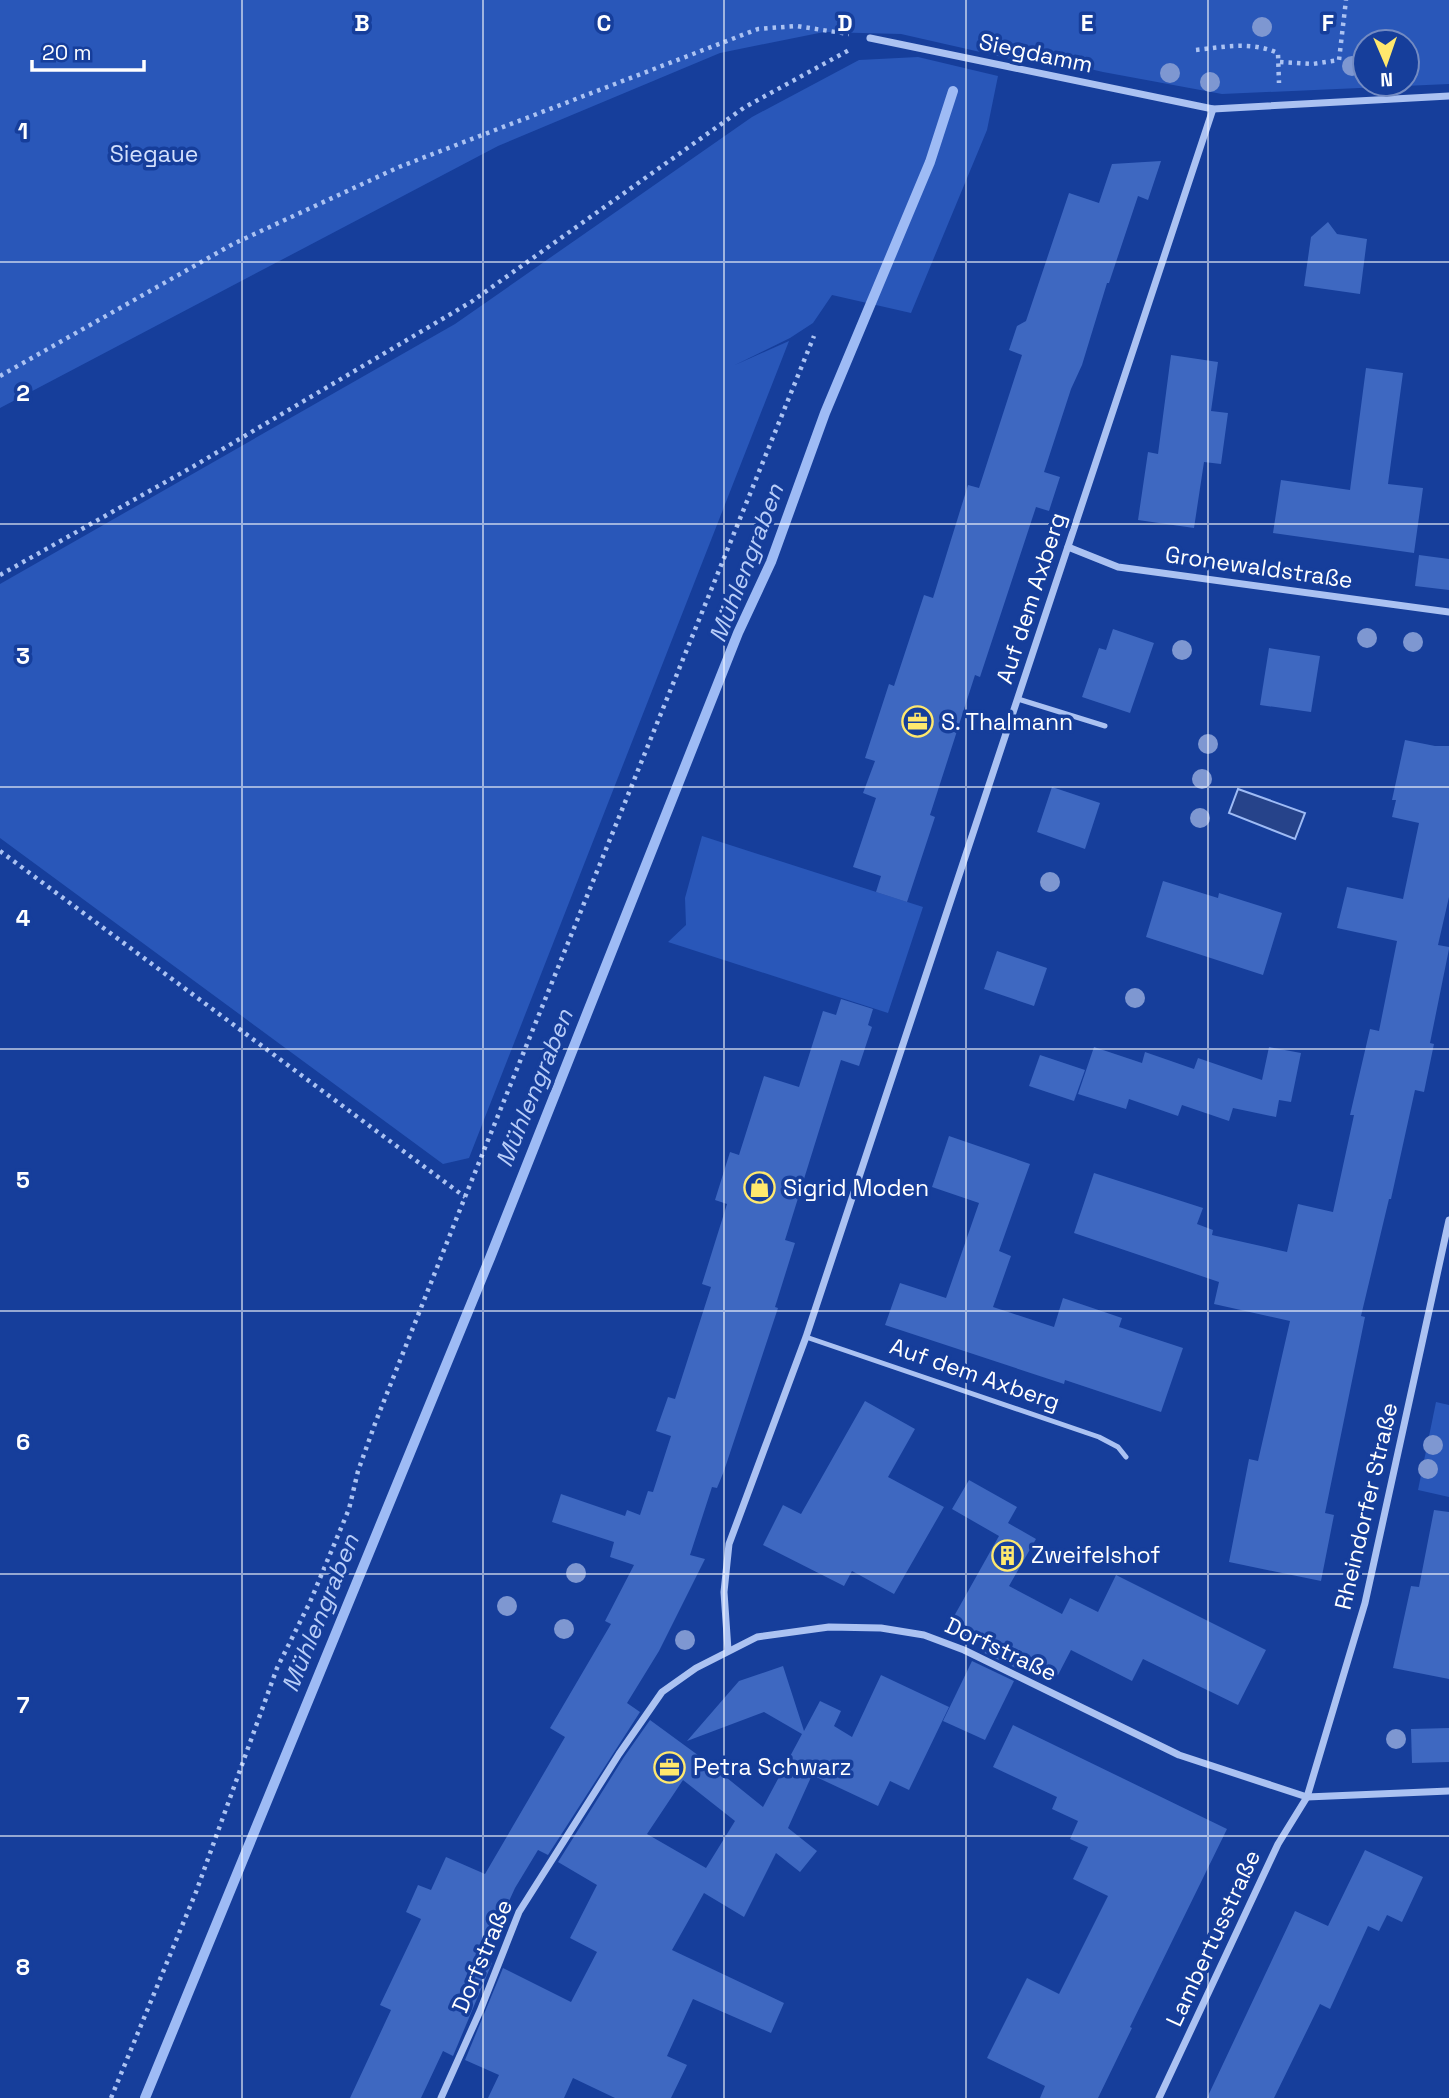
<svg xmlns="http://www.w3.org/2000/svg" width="1449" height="2098" viewBox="0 0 1449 2098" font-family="'Space Grotesk',sans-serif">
  <rect width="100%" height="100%" fill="#163e9b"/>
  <!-- green -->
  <g fill="#2957b9" fill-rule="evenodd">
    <path d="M0,0H1449V84L1222,94L1103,72L1017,52L1015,65L1011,59L901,34L824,32L720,53L498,146L0,408ZM1365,42H1407V84H1365Z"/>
    <path d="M918,57L998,76L987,130L911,313L832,295L813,323L790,338L735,365L789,341L469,1158L443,1164L0,838V584L455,324L752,117L859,60Z"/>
    <path d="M702,836L923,907L888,1013L668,942L686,925L685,898Z"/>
    <path d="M1436,1402L1449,1405V1497L1418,1490Z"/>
  </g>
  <!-- water -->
  <path fill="#26438a" stroke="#9ebbf5" stroke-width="2" d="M1238,789L1305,813L1295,839L1229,813Z"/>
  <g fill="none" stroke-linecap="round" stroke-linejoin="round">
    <!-- stream -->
    <path stroke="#9ebbf5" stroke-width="10" d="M145,2098L490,1258L738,633L771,562L825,413L930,162L953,91"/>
  </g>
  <!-- building -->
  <g fill="#3e68c1" fill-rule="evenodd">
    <path d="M1161,161L1148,200L1138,196L1109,283H1107L1082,365L1071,389L1044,472L1060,477L1049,511L1036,507L980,677L975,675L930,815L935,817L907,902L876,892L881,876L853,867L876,798L863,793L875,761L865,758L889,684L894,686L924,595L933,598L968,485L979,488L1022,355L1009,350L1017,326L1026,321L1069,193L1099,203L1112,164Z"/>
    <path d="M1328,222L1337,234L1367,239L1360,294L1304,286L1311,237Z"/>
    <path d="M1171,355L1218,362L1211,411L1228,413L1221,464L1204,462L1194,528L1138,520L1148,452L1158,454Z"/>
    <path d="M1366,368L1403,373L1388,484L1423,488L1414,553L1273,533L1281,480L1350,490Z"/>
    <path d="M1419,555L1449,559V590L1415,586Z"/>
    <path d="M1113,629L1154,643L1130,713L1082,697L1099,648L1106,650Z"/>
    <path d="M1269,648L1320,656L1311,712L1260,705Z"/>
    <path d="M1405,740L1435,746H1449V897L1438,945L1449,947V949L1430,1043L1434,1044L1424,1092L1415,1090L1391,1199H1389L1361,1316L1365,1317L1325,1513L1334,1515L1321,1581L1229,1562L1249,1459L1258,1461L1290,1321L1214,1304L1219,1282L1074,1233L1094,1173L1203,1208L1197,1224L1213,1230L1212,1235L1287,1252L1298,1204L1333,1212L1354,1115H1350L1370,1029L1379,1031L1397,941L1337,928L1347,887L1403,899L1419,823L1392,817L1396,800H1392Z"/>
    <path d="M1052,787L1100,803L1085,849L1037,832Z"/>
    <path d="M1163,881L1218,898L1219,893L1282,913L1263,975L1146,937Z"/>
    <path d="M997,951L1047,968L1034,1006L984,989Z"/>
    <path d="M841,999L873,1009L868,1025L872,1027L859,1066L841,1060L785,1240L795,1243L775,1307L778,1308L724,1471L717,1488L712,1487L690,1555L705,1559L659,1651L627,1703L640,1712L548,1855L538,1850L515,1888L487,1949L490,1950L485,1959L492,1963L453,2056L443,2051L421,2098H350L391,2010L380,2005L421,1919L406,1912L418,1885L431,1890L446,1857L485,1874L565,1737L550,1728L611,1624L605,1621L634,1565L610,1557L614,1542L552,1522L561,1494L625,1516L627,1510L640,1515L648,1491L653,1492L671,1436L656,1431L668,1397L675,1399L711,1287L702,1284L727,1204L715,1200L730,1152L739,1155L764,1076L799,1087L823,1011L836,1015Z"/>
    <path d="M1094,1047L1142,1063L1145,1052L1194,1069L1198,1058L1262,1080L1269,1047L1301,1053L1291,1102L1279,1100L1276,1117L1233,1108L1229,1121L1182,1105L1178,1116L1129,1099L1126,1109L1078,1094Z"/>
    <path d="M1040,1055L1085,1070L1074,1101L1029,1086Z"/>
    <path d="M949,1136L1030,1164L999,1251L1011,1256L993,1307L1054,1327L1063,1298L1122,1318L1119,1327L1183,1348L1161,1412L1065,1380L1064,1384L885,1325L900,1283L946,1298L979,1203L932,1187Z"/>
    <path d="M865,1401L915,1429L888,1477L944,1507L894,1594L852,1571L844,1586L763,1545L783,1505L801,1514Z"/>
    <path d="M969,1480L1017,1507L1008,1523L1036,1539L1009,1586L1062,1614L1070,1598L1098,1612L1116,1575L1266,1650L1238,1705L1143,1659L1132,1681L1071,1650L1058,1675L1026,1658L1020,1670L978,1650L984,1637L953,1618L999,1536L952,1509Z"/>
    <path d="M1434,1510L1449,1512V1679L1393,1668L1411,1586L1419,1587Z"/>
    <path d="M972,1661L1014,1681L985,1740L943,1721Z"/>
    <path d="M783,1666L804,1731L820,1701L841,1711L834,1726L852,1737L881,1675L949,1707L909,1790L890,1781L878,1806L812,1775L788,1828L817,1851L800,1872L776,1853L744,1917L704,1893L672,1950L784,2003L771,2033L693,1999L667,2056L687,2065L671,2098H615L573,2078L564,2098H488L499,2075L465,2060L503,1968L571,2002L597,1952L570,1938L597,1885L558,1862L624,1757L650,1720L706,1761L763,1807L802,1734L764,1712L687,1741L739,1681ZM683,1780L735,1821L706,1868L647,1834Z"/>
    <path d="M1013,1725L1227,1829L1130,2027L1132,2028L1098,2098H1040L1045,2086L987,2058L1027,1978L1059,1994L1108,1896L1073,1879L1088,1847L1070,1839L1078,1821L1052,1809L1057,1797L993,1767Z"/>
    <path d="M1449,1728V1762L1412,1763L1411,1729Z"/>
    <path d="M1365,1850L1423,1877L1402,1922L1387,1915L1379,1931L1368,1926L1330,2009L1320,2004L1274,2098H1207L1295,1911L1328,1926Z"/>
  </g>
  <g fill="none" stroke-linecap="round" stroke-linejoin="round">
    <!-- path -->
    <g stroke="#abc2f2" stroke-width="4.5" stroke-dasharray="3.5 5" stroke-linecap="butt">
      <path d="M1196,50C1224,47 1251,41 1278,53L1279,83"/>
      <path d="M1280,62L1313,64L1339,60L1346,0"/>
      <path d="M0,376L233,244L399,167L758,29L796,26L849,34"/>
      <path d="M0,575L194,466L471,302L745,107L851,49"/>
      <path d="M0,851L465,1197"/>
      <path d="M111,2098L196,1892L277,1668L310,1602L349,1509L358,1471L376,1421L465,1197L814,336"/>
    </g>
    <!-- service -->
    <g stroke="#abc2f2" stroke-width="5">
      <path d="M1018,699L1105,726"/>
      <path d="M806,1337L1099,1437L1118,1447L1126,1457"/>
    </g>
    <!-- minor -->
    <g stroke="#abc2f2" stroke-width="7">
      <path d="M870,38L1213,109L1449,96"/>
      <path d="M1068,547L1118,567L1449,612"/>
      <path d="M728,1650L724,1592L729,1544L806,1337L1213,109"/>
      <path d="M441,2098L480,2011L519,1912L619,1754L662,1692L696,1668L757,1637L829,1627L881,1628L924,1635L964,1650L1179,1755L1307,1797L1449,1791"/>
      <path d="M1159,2098L1278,1844L1307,1797L1365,1603L1449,1220"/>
    </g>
  </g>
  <!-- trees -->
  <g fill="#7e97d1">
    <circle cx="1262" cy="27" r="10"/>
    <circle cx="1352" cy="66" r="10"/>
    <circle cx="1170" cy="73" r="10"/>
    <circle cx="1210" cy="82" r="10"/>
    <circle cx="1367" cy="638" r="10"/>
    <circle cx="1413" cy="642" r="10"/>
    <circle cx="1182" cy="650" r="10"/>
    <circle cx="1208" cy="744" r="10"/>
    <circle cx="1202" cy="779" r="10"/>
    <circle cx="1200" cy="818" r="10"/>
    <circle cx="1050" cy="882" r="10"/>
    <circle cx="1135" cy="998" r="10"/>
    <circle cx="1433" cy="1445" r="10"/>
    <circle cx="1428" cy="1469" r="10"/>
    <circle cx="576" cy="1573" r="10"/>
    <circle cx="507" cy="1606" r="10"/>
    <circle cx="564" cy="1629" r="10"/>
    <circle cx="685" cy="1640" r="10"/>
    <circle cx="1396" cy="1739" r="10"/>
  </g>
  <!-- grid -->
  <path fill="none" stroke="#fff" stroke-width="2" stroke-opacity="0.55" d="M242,0V2098M483,0V2098M724,0V2098M966,0V2098M1208,0V2098M0,262H1449M0,524H1449M0,787H1449M0,1049H1449M0,1311H1449M0,1574H1449M0,1836H1449"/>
  <!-- icons -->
  <defs>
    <symbol id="office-ring" viewBox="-11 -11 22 22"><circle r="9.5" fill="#163e9b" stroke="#ffe86d" stroke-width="1.5"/><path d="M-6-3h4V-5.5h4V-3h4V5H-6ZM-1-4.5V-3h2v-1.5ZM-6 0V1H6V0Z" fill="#ffe86d"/></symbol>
    <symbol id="shop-ring" viewBox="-11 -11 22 22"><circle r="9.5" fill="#163e9b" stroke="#ffe86d" stroke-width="1.5"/><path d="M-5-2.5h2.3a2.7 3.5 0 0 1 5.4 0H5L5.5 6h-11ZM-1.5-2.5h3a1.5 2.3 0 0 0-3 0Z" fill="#ffe86d"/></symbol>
    <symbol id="building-ring" viewBox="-11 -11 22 22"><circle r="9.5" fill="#163e9b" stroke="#ffe86d" stroke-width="1.5"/><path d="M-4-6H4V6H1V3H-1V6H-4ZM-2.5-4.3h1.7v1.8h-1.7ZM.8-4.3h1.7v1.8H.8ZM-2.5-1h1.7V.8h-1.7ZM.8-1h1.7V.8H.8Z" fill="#ffe86d"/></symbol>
  </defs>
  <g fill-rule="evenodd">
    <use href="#office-ring" x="900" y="704" width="35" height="35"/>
    <use href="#shop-ring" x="742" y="1170" width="35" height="35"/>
    <use href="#building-ring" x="990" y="1538" width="35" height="35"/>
    <use href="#office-ring" x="652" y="1750" width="35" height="35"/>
  </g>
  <g text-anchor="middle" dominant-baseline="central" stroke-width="7" stroke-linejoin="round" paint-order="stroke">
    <!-- street labels -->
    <g font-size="23" fill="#fff" stroke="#163e9b">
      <text transform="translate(1036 53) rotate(12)">Siegdamm</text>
      <text transform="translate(1259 567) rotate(8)">Gronewaldstraße</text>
      <text transform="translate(1031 598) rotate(-72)">Auf dem Axberg</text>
      <text transform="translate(975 1374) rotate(19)">Auf dem Axberg</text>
      <text transform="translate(1366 1506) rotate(-77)">Rheindorfer Straße</text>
      <text transform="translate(1001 1649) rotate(25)">Dorfstraße</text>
      <text transform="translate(1213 1938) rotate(-65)">Lambertusstraße</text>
      <text transform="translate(482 1956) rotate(-67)">Dorfstraße</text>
    </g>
    <!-- park labels -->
    <g font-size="23" fill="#d3e0fd" stroke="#163e9b">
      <text x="154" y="154">Siegaue</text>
    </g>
    <!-- poi labels -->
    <g font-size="23" fill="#fff" stroke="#163e9b" text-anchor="start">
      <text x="941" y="722">S. Thalmann</text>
      <text x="783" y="1188">Sigrid Moden</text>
      <text x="1031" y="1555">Zweifelshof</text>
      <text x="693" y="1767">Petra Schwarz</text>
    </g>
    <!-- water labels -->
    <g font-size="24" font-style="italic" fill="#b8cdf9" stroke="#163e9b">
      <text transform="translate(746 563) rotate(-69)">Mühlengraben</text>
      <text transform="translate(534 1088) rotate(-68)">Mühlengraben</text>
      <text transform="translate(320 1613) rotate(-68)">Mühlengraben</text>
    </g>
  </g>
  <g font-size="23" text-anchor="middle" font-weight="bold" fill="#fff" stroke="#163e9b" stroke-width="7" stroke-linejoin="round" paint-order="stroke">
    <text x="362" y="31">B</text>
    <text x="604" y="31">C</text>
    <text x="845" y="31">D</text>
    <text x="1087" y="31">E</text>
    <text x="1328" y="31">F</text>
    <text x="23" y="139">1</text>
    <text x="23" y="401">2</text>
    <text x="23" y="664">3</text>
    <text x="23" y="926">4</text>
    <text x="23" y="1188">5</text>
    <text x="23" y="1450">6</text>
    <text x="23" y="1713">7</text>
    <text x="23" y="1975">8</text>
  </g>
  <!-- north arrow -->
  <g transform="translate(1386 63) rotate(178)"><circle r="33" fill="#163e9b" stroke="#738bc3" stroke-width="2"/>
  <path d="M0-5L12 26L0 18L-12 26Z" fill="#ffe86d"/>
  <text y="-10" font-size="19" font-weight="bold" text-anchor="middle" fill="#ffffff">N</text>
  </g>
  <!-- scale -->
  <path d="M32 60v10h112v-10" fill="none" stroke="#ffffff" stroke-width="3.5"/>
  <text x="42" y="60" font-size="21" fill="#ffffff" stroke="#163e9b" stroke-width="5" paint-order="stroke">20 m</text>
</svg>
